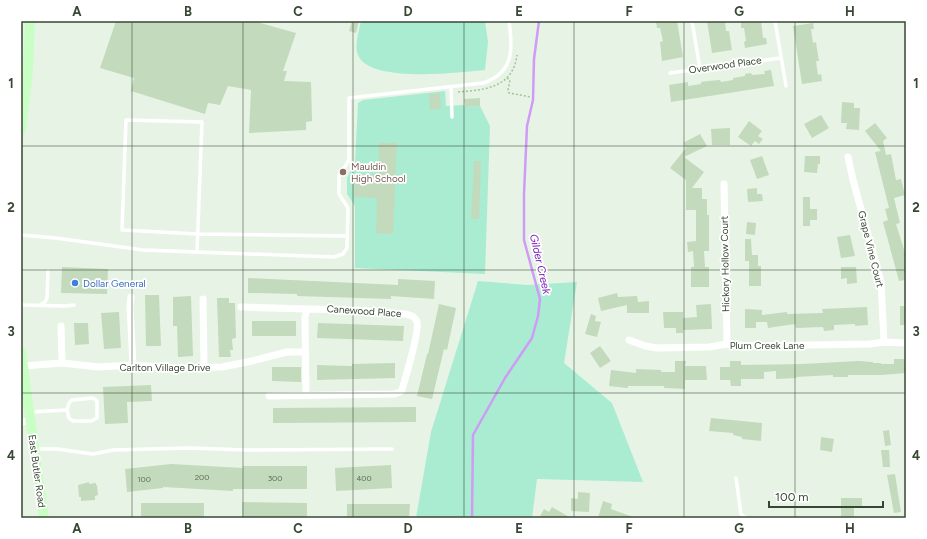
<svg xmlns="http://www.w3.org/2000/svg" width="927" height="539" viewBox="0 0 927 539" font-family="Figtree,sans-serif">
  <rect width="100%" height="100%" fill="#e7f4e5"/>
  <!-- green -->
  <g fill="#a9ecd2">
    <path d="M361,21H485L488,42L485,70C460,72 364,85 357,52C355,42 359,30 361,21Z"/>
    <path d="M445,91L446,106L464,105L465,107L480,106L490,126L485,274L355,268V206L347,194V178L355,162L358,103L363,100Z"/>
    <path d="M478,281L528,285L577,282L564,363L612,403L643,482L537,479L532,518H416L431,432Z"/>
  </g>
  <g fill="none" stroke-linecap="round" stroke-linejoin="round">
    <!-- stream -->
    <path stroke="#cf9bf7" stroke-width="2.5" d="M472,518L473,435L505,378L532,338L538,316L540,299L524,240V194L527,126L533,100L534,59L539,21"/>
  </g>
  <!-- building -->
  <g fill="#c3dabc">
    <path d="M116,21H257V22L296,33L283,71H287L284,81L311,82L312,121L306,122V130L249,133L251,90L228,86L220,105L208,103L205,114L131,91L134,78L100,68Z"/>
    <path d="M352,21H359L356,33L349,31Z"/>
    <path d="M661,21H677L683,57L662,61L660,42L663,41L660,28H657L656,22Z"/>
    <path d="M707,21H725L726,31H729L732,50L712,53Z"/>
    <path d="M746,21H761L763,38H766L767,44L745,48L744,42L746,41L744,28H741V22Z"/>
    <path d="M813,23L814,29H811L813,43L816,42L817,49L819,61H816L818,75L821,74L822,81L802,84L793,26Z"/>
    <path d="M771,70L774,86L671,102L669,85L688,82V86L701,84V82L708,81L720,80L721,82L733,80V78L745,76V74L751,73L752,75L765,74L764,71Z"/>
    <path d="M440,93L441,109L430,110L429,94Z"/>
    <path d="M480,98V106L465,107L464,99Z"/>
    <path d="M842,102L854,103V108H860L859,130L846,129L847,123H841Z"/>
    <path d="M821,115L829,128L812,138L804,124Z"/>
    <path d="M749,121L762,131L758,136L763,139L759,144L755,141L751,146L738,137Z"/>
    <path d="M875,123L887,138L883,141L886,155L891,154L896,180L901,179L905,195L894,198L900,223L896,224L906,256V273L904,274L905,280L899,281L883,222L888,220L885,209L889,208L875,152L881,151L865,131Z"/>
    <path d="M730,128V145H712L711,129Z"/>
    <path d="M700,134L707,146L684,157L704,172L692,188H702V199H707V215H709V251H704L705,267H709V287H691V267H694L693,251L688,252L687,242L696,241V210H686V180L670,168L686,148L683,143Z"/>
    <path d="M379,143H397L393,234L376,233L377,198L353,197L355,174L378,175Z"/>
    <path d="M762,156L769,175L757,179L750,160Z"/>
    <path d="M805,156H820V164H818L817,173L804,172Z"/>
    <path d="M474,161H481L479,219H471Z"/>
    <path d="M757,188V194H762L763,201L748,202L747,189Z"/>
    <path d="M803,197H810V209H817V220H810V226H803Z"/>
    <path d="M747,222L756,223L755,235L746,234Z"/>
    <path d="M850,235L855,256L841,258L837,237Z"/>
    <path d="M745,239H751L752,255H758V266H761V286H749V261H745Z"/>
    <path d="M62,267L108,269L107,294L61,293Z"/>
    <path d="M841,267H856L857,283L847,284V278L841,279Z"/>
    <path d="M248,278L398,285V279L435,281L434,299L391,296V299L297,296V294L248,293Z"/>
    <path d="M617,293L618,297L637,296L638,302L649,301V313H627V305L601,311L598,298Z"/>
    <path d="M145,295H159L161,346H146Z"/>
    <path d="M191,296L193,356L178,357L177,326H173V297Z"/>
    <path d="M217,298H229V303H235L236,338L232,339L233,350H230L231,357H219Z"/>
    <path d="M439,304L456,308L447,350L444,349L432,399L417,396L427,354H428Z"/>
    <path d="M711,304L712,329L683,330V333H676V328H664L663,312H683V318L697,317L696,305Z"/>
    <rect x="900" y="306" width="6" height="19"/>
    <path d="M867,307L868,325L855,326V324L834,325V330L824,331L823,327L796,328L795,324L768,328L767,322H756V328H745V309L762,310V315L787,312V314L823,313L822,309Z"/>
    <path d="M119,312L121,348L104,349L101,313Z"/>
    <path d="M591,314L596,316L595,321L601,322L597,337L585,334Z"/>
    <rect x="252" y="321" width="44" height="15"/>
    <path d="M74,323H88L89,344L75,345Z"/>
    <path d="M318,323L404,326L403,341L317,338Z"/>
    <path d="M600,346L611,361L600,368L590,353Z"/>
    <path d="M894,359H906V373L881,375H848V377H833V375L796,377L797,378L776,379V371L764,372V379H741V386H731L730,380H720V367H730V361H741V365L802,364L858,361L873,362V363H881V364H894Z"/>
    <path d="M675,361H686L685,366H706L707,380H685V389L664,388V386H628V388L609,386L611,370L636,373V369L661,370V372H675Z"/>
    <path d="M395,363V378L317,380V365L352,366V364Z"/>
    <path d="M272,367H301V382L272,381Z"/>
    <path d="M151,385L152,401L127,402L128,423L105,424L103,387Z"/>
    <path d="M416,407V422L273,423V408Z"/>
    <path d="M711,418L762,423L761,441L742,439V437L733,435V433L709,431Z"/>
    <path d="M889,430L891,445L885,446L883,431Z"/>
    <path d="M821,437L834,439L832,452L820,450Z"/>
    <path d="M881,450H889L890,467H883Z"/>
    <path d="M171,464L243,468V466H307V489H233V491L163,487V488L127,492L125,469Z"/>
    <path d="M391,465L392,488L336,491L335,468Z"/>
    <path d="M895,474L901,512L894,513L887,475Z"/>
    <path d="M89,482V484L96,483V485H97L98,495L95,496V500L81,501V497H79L78,485Z"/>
    <path d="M578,492L590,493L589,512L571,511V498L578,499Z"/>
    <path d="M841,498H862V508H854V518H841Z"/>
    <path d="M603,501L612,504L611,509L633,517V518H598Z"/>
    <path d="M242,502L307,503V518H242Z"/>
    <rect x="141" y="503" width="63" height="15"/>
    <path d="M347,504H410L409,518H347Z"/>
    <path d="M552,507L571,518H539L544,509L549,512Z"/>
  </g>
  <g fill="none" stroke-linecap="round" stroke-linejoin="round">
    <!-- path -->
    <g stroke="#9fc496" stroke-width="1.5" stroke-dasharray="2 2" stroke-linecap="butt">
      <path d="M507,78L510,80L508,90L509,93L531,97"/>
      <path d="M458,92C484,90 513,88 517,55"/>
    </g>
    <!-- service -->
    <g stroke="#fff" stroke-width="3.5">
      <path d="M692,21L700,69"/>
      <path d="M775,21L786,86"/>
      <path d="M670,73L781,58"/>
      <path d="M451,87L452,117"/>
      <path d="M21,235L56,238L143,250L334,257L343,254L347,248L348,208L339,194V176L349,160V98L483,83C514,73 513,49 509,21"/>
      <path d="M197,252C199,209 200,165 202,122L126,120L122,230L198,234L347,236"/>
      <path d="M21,305L66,306L74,305"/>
      <path d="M40,305L45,302L47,298L48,271"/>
      <path d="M30,412L67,410L69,403L72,400L93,398L97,401V418L91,421H73L69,418L67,410"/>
      <path d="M35,449H57L93,454L113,450L188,448L246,450L392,449"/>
      <path d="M736,478L741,514L746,518"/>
    </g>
    <!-- minor -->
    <g stroke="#fff" stroke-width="7">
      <path d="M848,157L853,180L881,282L884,342"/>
      <path d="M724,184L727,344"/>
      <path d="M131,297L130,306L133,365"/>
      <path d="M203,299L204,367"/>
      <path d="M241,307L307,309"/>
      <path d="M61,326L62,363"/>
      <path d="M629,340L645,346L657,348L709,347L727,344L749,346L870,344L884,342L906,343"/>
      <path d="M23,366L62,363L99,367L133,365L176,368L222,367L252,361L287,352H305"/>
      <path d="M269,396L394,394L400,392L402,390C405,379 420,331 417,322C415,316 410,315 405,314L355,310L307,309L305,317L306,395"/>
      <path d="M21,422L30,421"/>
    </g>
    <!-- secondary -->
    <g stroke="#c9ffc4" stroke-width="10">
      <path d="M21,130L28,71L30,21"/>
      <path d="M21,352L44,518"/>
    </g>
  </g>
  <!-- grid -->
  <path fill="none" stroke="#384734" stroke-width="1" stroke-opacity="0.55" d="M132,21V518M243,21V518M353,21V518M464,21V518M574,21V518M684,21V518M795,21V518M21,146H906M21,270H906M21,393H906"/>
  <!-- markers -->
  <circle fill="#8d6e63" stroke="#fff" stroke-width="1.5" cx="343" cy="172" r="4"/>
  <circle fill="#3f7fe0" stroke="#fff" stroke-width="1.5" cx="75" cy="283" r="4"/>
  <g text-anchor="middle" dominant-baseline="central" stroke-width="3.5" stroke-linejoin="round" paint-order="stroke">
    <!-- number labels -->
    <g font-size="8" fill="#5b6c56">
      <text x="202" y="477">200</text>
      <text x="275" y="478">300</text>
      <text x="364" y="478">400</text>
      <text x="144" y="479">100</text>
    </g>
    <!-- street labels -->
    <g font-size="10" fill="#384734" stroke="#fff">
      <text transform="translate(725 65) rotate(-8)">Overwood Place</text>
      <text transform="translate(871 249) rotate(76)">Grape Vine Court</text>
      <text transform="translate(725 264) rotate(-91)">Hickory Hollow Court</text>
      <text transform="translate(364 311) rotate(4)">Canewood Place</text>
      <text x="767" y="345">Plum Creek Lane</text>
      <text x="165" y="367">Carlton Village Drive</text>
      <text transform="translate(37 471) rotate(82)">East Butler Road</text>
    </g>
    <!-- education labels -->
    <g font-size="10" fill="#785e54" stroke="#fff" text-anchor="start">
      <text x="351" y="166">Mauldin<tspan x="351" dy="12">High School</tspan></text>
    </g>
    <!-- shop labels -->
    <g font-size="10" fill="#366cbe" stroke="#fff" text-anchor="start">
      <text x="83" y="283">Dollar General</text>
    </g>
    <!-- water labels -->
    <g font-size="11" font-style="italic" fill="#7c23bd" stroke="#fff">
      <text transform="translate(540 264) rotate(77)">Gilder Creek</text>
    </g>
  </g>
  <!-- border -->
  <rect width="927" height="539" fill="none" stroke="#ffffff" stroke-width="44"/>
  <!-- scale -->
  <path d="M769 501v6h114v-6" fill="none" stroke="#384734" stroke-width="2"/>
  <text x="775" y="501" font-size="12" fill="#384734" stroke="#ffffff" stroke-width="3" paint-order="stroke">100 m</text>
  <rect x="22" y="22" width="883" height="495" fill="none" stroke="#384734" stroke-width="1.5"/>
  <g font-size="13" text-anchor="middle" font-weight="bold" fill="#384734">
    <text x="77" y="16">A</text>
    <text x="188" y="16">B</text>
    <text x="298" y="16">C</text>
    <text x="408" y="16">D</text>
    <text x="519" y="16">E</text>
    <text x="629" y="16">F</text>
    <text x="739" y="16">G</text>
    <text x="850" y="16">H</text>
    <text x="11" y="88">1</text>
    <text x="916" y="88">1</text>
    <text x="11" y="212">2</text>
    <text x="916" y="212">2</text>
    <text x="11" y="336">3</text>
    <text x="916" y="336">3</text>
    <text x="11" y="460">4</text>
    <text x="916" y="460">4</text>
    <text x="77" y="533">A</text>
    <text x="188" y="533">B</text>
    <text x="298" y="533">C</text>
    <text x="408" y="533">D</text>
    <text x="519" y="533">E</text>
    <text x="629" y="533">F</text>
    <text x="739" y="533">G</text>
    <text x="850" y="533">H</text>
  </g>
</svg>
